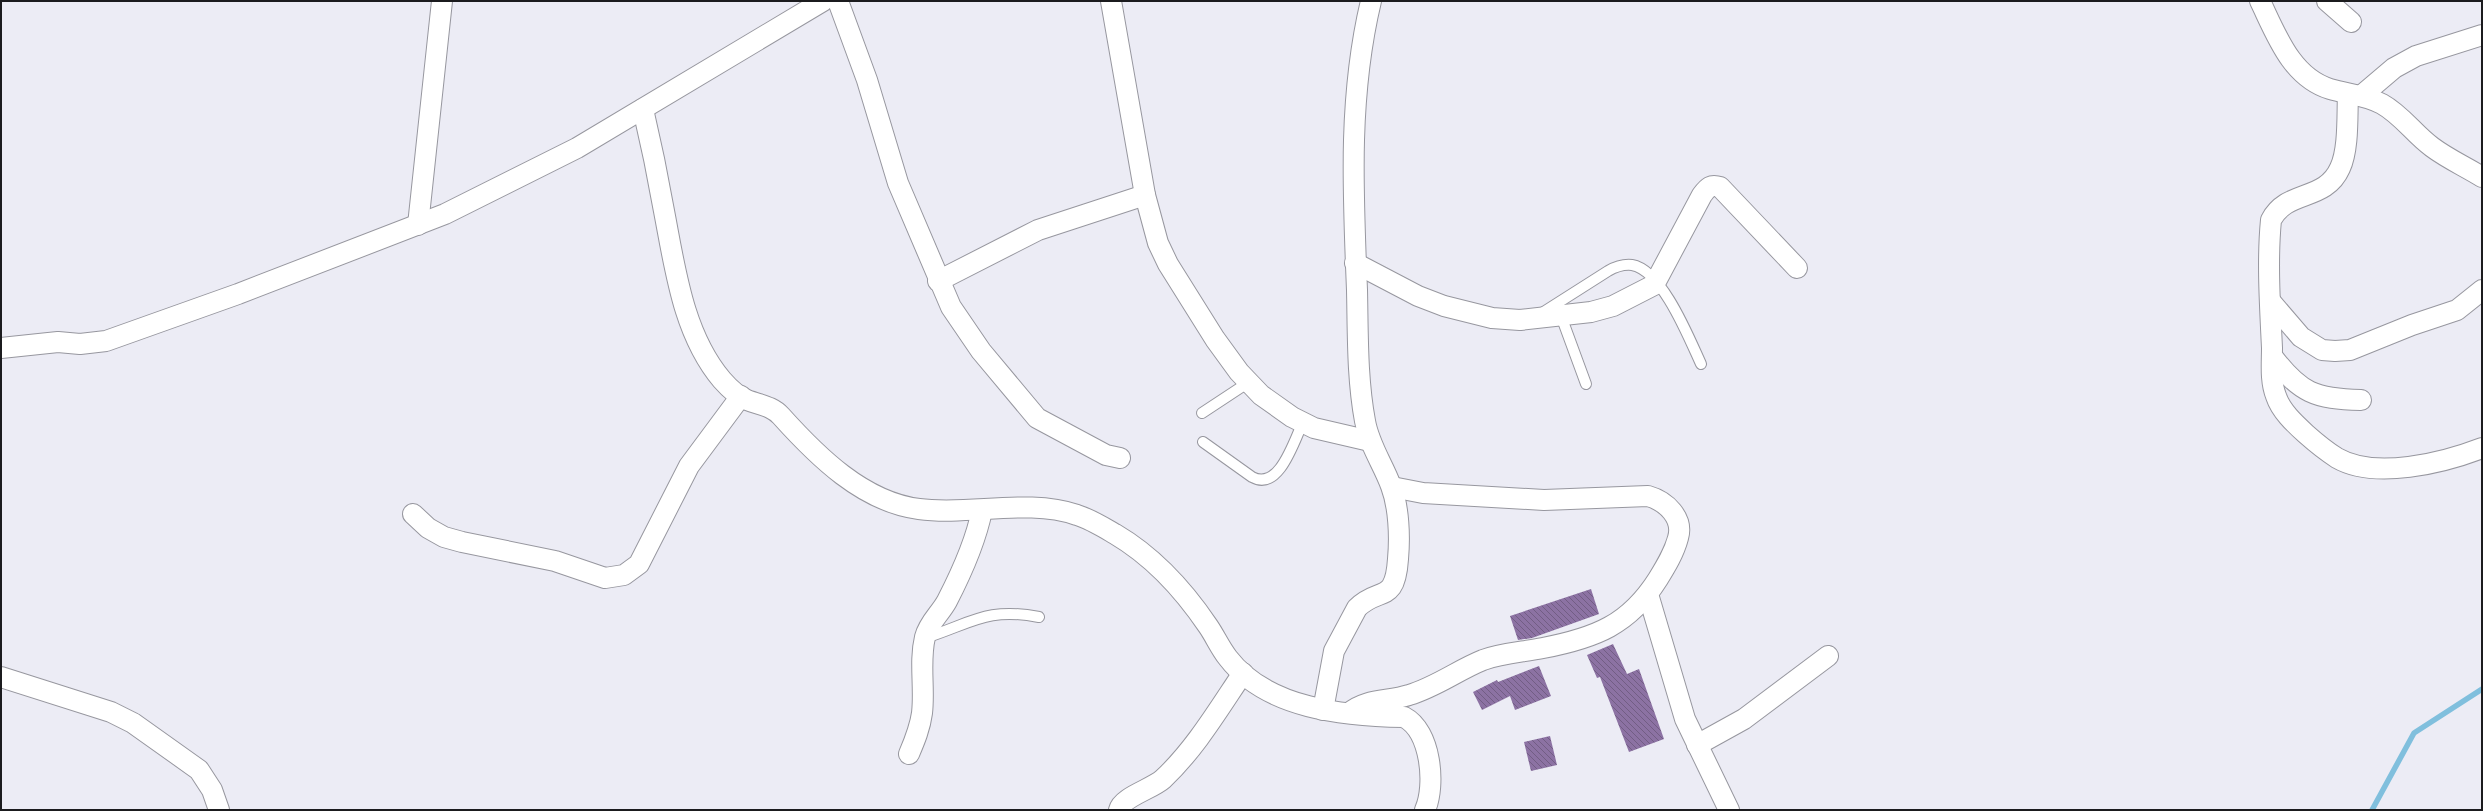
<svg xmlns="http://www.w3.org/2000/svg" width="2483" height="811" viewBox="0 0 2483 811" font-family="'Titillium Web',sans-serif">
  <defs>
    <pattern id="building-back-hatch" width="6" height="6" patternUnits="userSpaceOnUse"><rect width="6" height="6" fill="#8c72a3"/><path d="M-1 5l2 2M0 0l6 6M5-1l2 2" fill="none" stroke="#725d84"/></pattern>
  </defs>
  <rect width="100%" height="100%" fill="#ececf5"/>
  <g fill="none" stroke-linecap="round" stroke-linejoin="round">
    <!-- stream -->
    <path stroke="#80bfdd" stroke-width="5.5" d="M2372,810L2414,733L2482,689"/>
  </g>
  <!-- building -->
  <g fill="url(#building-back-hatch)">
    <path d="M1591,589L1599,614L1532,638L1518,640L1510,616Z"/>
    <path d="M1613,644L1627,674L1639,669L1664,739L1629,752L1600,677L1597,678L1587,655Z"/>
    <path d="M1539,666L1551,696L1515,710L1510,696L1482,710L1473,692L1497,680L1498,682Z"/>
    <path d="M1550,736L1557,765L1531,771L1524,742Z"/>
  </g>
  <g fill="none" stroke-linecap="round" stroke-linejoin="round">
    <defs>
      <g id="service">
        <path d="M1542,313L1608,271C1615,267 1623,264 1632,265C1662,270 1689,338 1701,364"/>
        <path d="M1561,316L1586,384"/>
        <path d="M1202,413L1249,382"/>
        <path d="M1203,442L1252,477C1279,492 1294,441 1303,422"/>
        <path d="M925,638C972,623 987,607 1039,617"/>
      </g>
      <g id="minor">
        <path d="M838,1L867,80L898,183L951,307L981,351L1037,418L1106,455L1120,458"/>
        <path d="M1111,1L1145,195L1158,243L1168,264L1215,339L1239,372L1261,395L1292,417L1314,428L1370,441"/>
        <path d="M2260,1C2276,34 2291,77 2330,89C2347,94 2366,95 2382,104C2402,115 2414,134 2432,147C2448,159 2466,167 2482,177"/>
        <path d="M2327,1L2351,22"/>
        <path d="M2348,94C2347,115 2349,149 2340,168C2325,202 2287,189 2271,220C2267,261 2270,306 2272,348C2272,363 2270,381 2276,396C2281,411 2294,423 2306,434C2315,442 2326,451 2337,458C2375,480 2443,463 2482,448"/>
        <path d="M2361,96L2394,68L2416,56L2482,35"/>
        <path d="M643,109C651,143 658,177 664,211C675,268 683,334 722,380C729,388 737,396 747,400C760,405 772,406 781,416C817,456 863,502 919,509C969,516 1028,498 1077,515C1090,519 1103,527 1115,534C1154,557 1183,589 1208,626C1215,636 1220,648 1228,658C1267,709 1345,716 1404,717C1431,731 1436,785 1425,810"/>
        <path d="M418,225L442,1"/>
        <path d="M1355,263L1418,296L1444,306L1492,318L1520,320L1591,312L1613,306L1654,285L1702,195C1708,187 1711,184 1720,187L1797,268"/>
        <path d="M938,281L1038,230L1145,195"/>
        <path d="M2271,302L2301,337L2322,350L2335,351L2350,350L2412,325L2457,310L2482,290"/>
        <path d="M1,348L58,342L80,344L106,341L238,294L445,214L577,148L823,1"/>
        <path d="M2272,356C2300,393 2315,399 2361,400"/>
        <path d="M413,514L428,528L444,537L462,542L555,561L605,578L624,575L639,564L689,466L741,396"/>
        <path d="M1648,594L1685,719L1729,810"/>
        <path d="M1,677L111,712L133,723L199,770L212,790L219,810"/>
        <path d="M1323,710L1334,651L1357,608C1379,586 1395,605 1398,559C1400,537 1399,507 1391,486C1383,464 1369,445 1365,421C1357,378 1358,334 1357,290C1353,192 1348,97 1371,1"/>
        <path d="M1349,713C1367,698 1388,702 1409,695C1436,687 1458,670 1483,660C1502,653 1524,652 1543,648C1595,638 1629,625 1658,579C1666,566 1674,553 1678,538C1684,518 1666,501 1648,496L1544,500L1423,493L1392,487"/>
        <path d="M1697,745L1744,719L1828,656"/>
        <path d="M909,754C915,740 920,728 922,713C925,688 919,662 925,637C929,622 940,614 947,601C962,572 976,541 982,510"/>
        <path d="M1119,810C1122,797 1152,789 1163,779C1195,749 1218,710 1243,673"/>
      </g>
    </defs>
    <!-- service casing -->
    <use href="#service" stroke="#97979f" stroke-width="12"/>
    <!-- minor casing -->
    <use href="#minor" stroke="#97979f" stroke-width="22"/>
    <!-- service -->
    <use href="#service" stroke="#fff" stroke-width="10"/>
    <!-- minor -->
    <use href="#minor" stroke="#fff" stroke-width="20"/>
  </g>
  <!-- border -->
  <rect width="2483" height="811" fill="none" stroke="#1b1b1e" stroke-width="4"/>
</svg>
